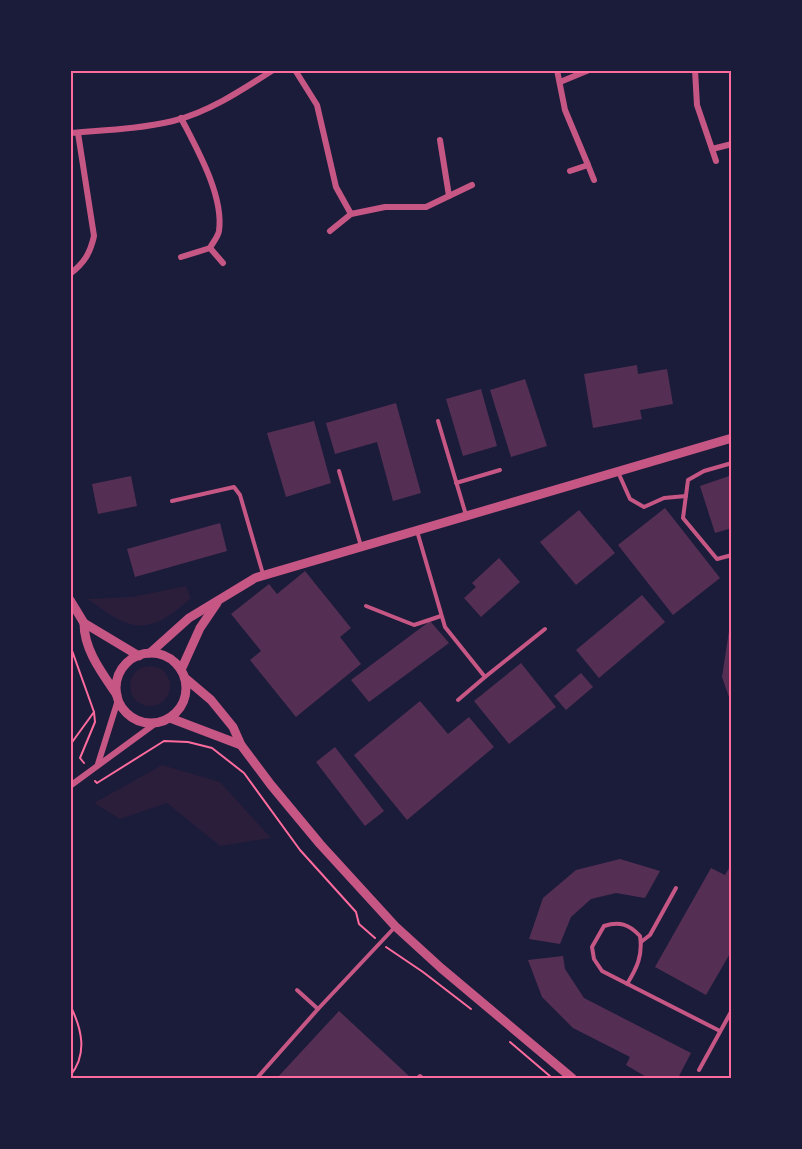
<svg xmlns="http://www.w3.org/2000/svg" width="802" height="1149" viewBox="0 0 802 1149" font-family="Inter,sans-serif">
  <style>
    .green { fill: #2a1e3b }
    .building { fill: #542f53 }
    .lines { fill: none; stroke-linecap: round; stroke-linejoin: round }
    .path { stroke: #ff6b9d; stroke-width: 2 }
    .service { stroke: #c65784; stroke-width: 4 }
    .minor { stroke: #c65784; stroke-width: 6 }
    .tertiary { stroke: #c65784; stroke-width: 9 }
    .neatline { fill: none; stroke: #ff6b9d; stroke-width: 2 }
  </style>
  <rect width="100%" height="100%" fill="#1b1b3a"/>
  <g class="green">
    <path d="M186,586L191,598C149,636 132,633 88,599L132,597Z"/>
    <circle cx="150" cy="686" r="20"/>
    <polygon points="162,765 220,782 271,838 220,846 167,803 120,819 94,803"/>
  </g>
  <g class="building">
    <polygon points="637,365 638,374 667,369 673,404 640,410 642,419 593,428 584,374"/>
    <polygon points="525,379 547,446 511,457 490,390"/>
    <polygon points="481,389 497,446 463,456 446,399"/>
    <polygon points="396,403 421,493 393,501 377,442 335,454 326,423"/>
    <polygon points="314,421 331,483 286,497 267,433"/>
    <polygon points="732,475 732,528 715,533 700,486"/>
    <polygon points="131,476 137,506 98,514 92,484"/>
    <polygon points="665,508 720,578 673,615 618,545"/>
    <polygon points="579,510 615,553 576,585 540,542"/>
    <polygon points="220,523 227,551 135,577 127,549"/>
    <polygon points="499,558 520,582 481,617 464,598 476,587 472,583"/>
    <polygon points="305,571 351,628 340,637 361,664 296,717 250,660 261,651 231,614 269,584 277,594"/>
    <polygon points="642,595 665,622 599,678 576,650"/>
    <polygon points="430,621 449,643 369,702 351,680"/>
    <polygon points="729,631 732,633 731,703 722,677"/>
    <polygon points="521,663 556,707 509,744 474,701"/>
    <polygon points="581,673 593,687 566,710 554,696"/>
    <polygon points="420,701 448,734 469,717 494,747 407,820 354,755"/>
    <polygon points="335,747 384,811 365,826 316,762"/>
    <polygon points="620,859 660,871 645,898 616,893 591,899 571,917 560,944 529,939 543,898 576,870"/>
    <polygon points="732,863 732,950 706,995 655,967 711,868 725,875"/>
    <polygon points="563,956 565,969 584,998 691,1053 678,1078 648,1078 626,1065 630,1057 573,1028 542,997 528,960"/>
    <polygon points="339,1011 409,1076 407,1078 277,1078"/>
  </g>
  <g class="lines">
    <g class="path">
      <polyline points="70,645 94,712 70,745"/>
      <polyline points="84,763 80,758 95,722 94,712"/>
      <polyline points="95,781 97,783 164,741 188,742 212,748 244,773 300,850 356,912 359,924 375,938"/>
      <polyline points="386,947 423,972 471,1009"/>
      <path d="M70,1005C82,1029 88,1054 70,1076"/>
      <polyline points="510,1042 551,1077"/>
    </g>
    <g class="service">
      <polyline points="438,421 466,515"/>
      <polyline points="732,463 704,471 688,480 683,518 717,559 732,555"/>
      <polyline points="339,471 361,546"/>
      <polyline points="618,472 630,499 644,507 664,498 686,496"/>
      <polyline points="456,483 500,470"/>
      <polyline points="172,501 234,487 240,495 263,574"/>
      <polyline points="417,531 445,627 485,677 545,629"/>
      <polyline points="366,606 414,625 441,616"/>
      <polyline points="458,700 485,677"/>
      <polyline points="641,942 650,935 676,888"/>
      <path d="M627,984C637,968 643,955 640,936C629,924 619,921 604,926L592,947L594,959L602,971L720,1031"/>
      <polyline points="297,990 318,1009 395,927"/>
      <polyline points="699,1070 732,1010"/>
      <polyline points="257,1078 318,1009"/>
      <polyline points="418,1078 420,1076 422,1078"/>
    </g>
    <g class="minor">
      <polyline points="295,70 317,105 336,187 351,214 385,207 426,207 472,185"/>
      <polyline points="557,70 565,110 588,165"/>
      <polyline points="695,70 697,105 712,149"/>
      <polyline points="560,82 589,70"/>
      <path d="M181,118C197,149 224,196 219,231C218,237 213,242 210,248"/>
      <path d="M70,133C105,130 139,129 173,121C209,112 242,90 273,70"/>
      <polyline points="440,140 449,196"/>
      <polyline points="716,161 712,149 732,144"/>
      <polyline points="570,171 588,165 594,180"/>
      <polyline points="330,231 351,214"/>
      <polyline points="181,257 210,248 223,263"/>
      <path d="M70,274C84,263 90,254 94,236L78,133"/>
      <polyline points="98,764 118,700"/>
      <polyline points="70,786 156,723"/>
    </g>
    <g class="tertiary">
      <polyline points="70,600 84,623 139,656"/>
      <path d="M84,623C84,650 102,673 117,695"/>
      <polyline points="150,653 189,618 255,578 732,438"/>
      <circle cx="151" cy="688" r="35"/>
      <polyline points="181,670 200,628 217,603"/>
      <polyline points="185,678 211,700 233,727 241,745 271,785 320,844 395,926 441,968 572,1078"/>
      <polyline points="170,718 241,745"/>
    </g>
  </g>
  <rect width="802" height="1149" fill="none" stroke="#1b1b3a" stroke-width="144"/>
  <rect x="72" y="72" width="658" height="1005" class="neatline"/>
</svg>
